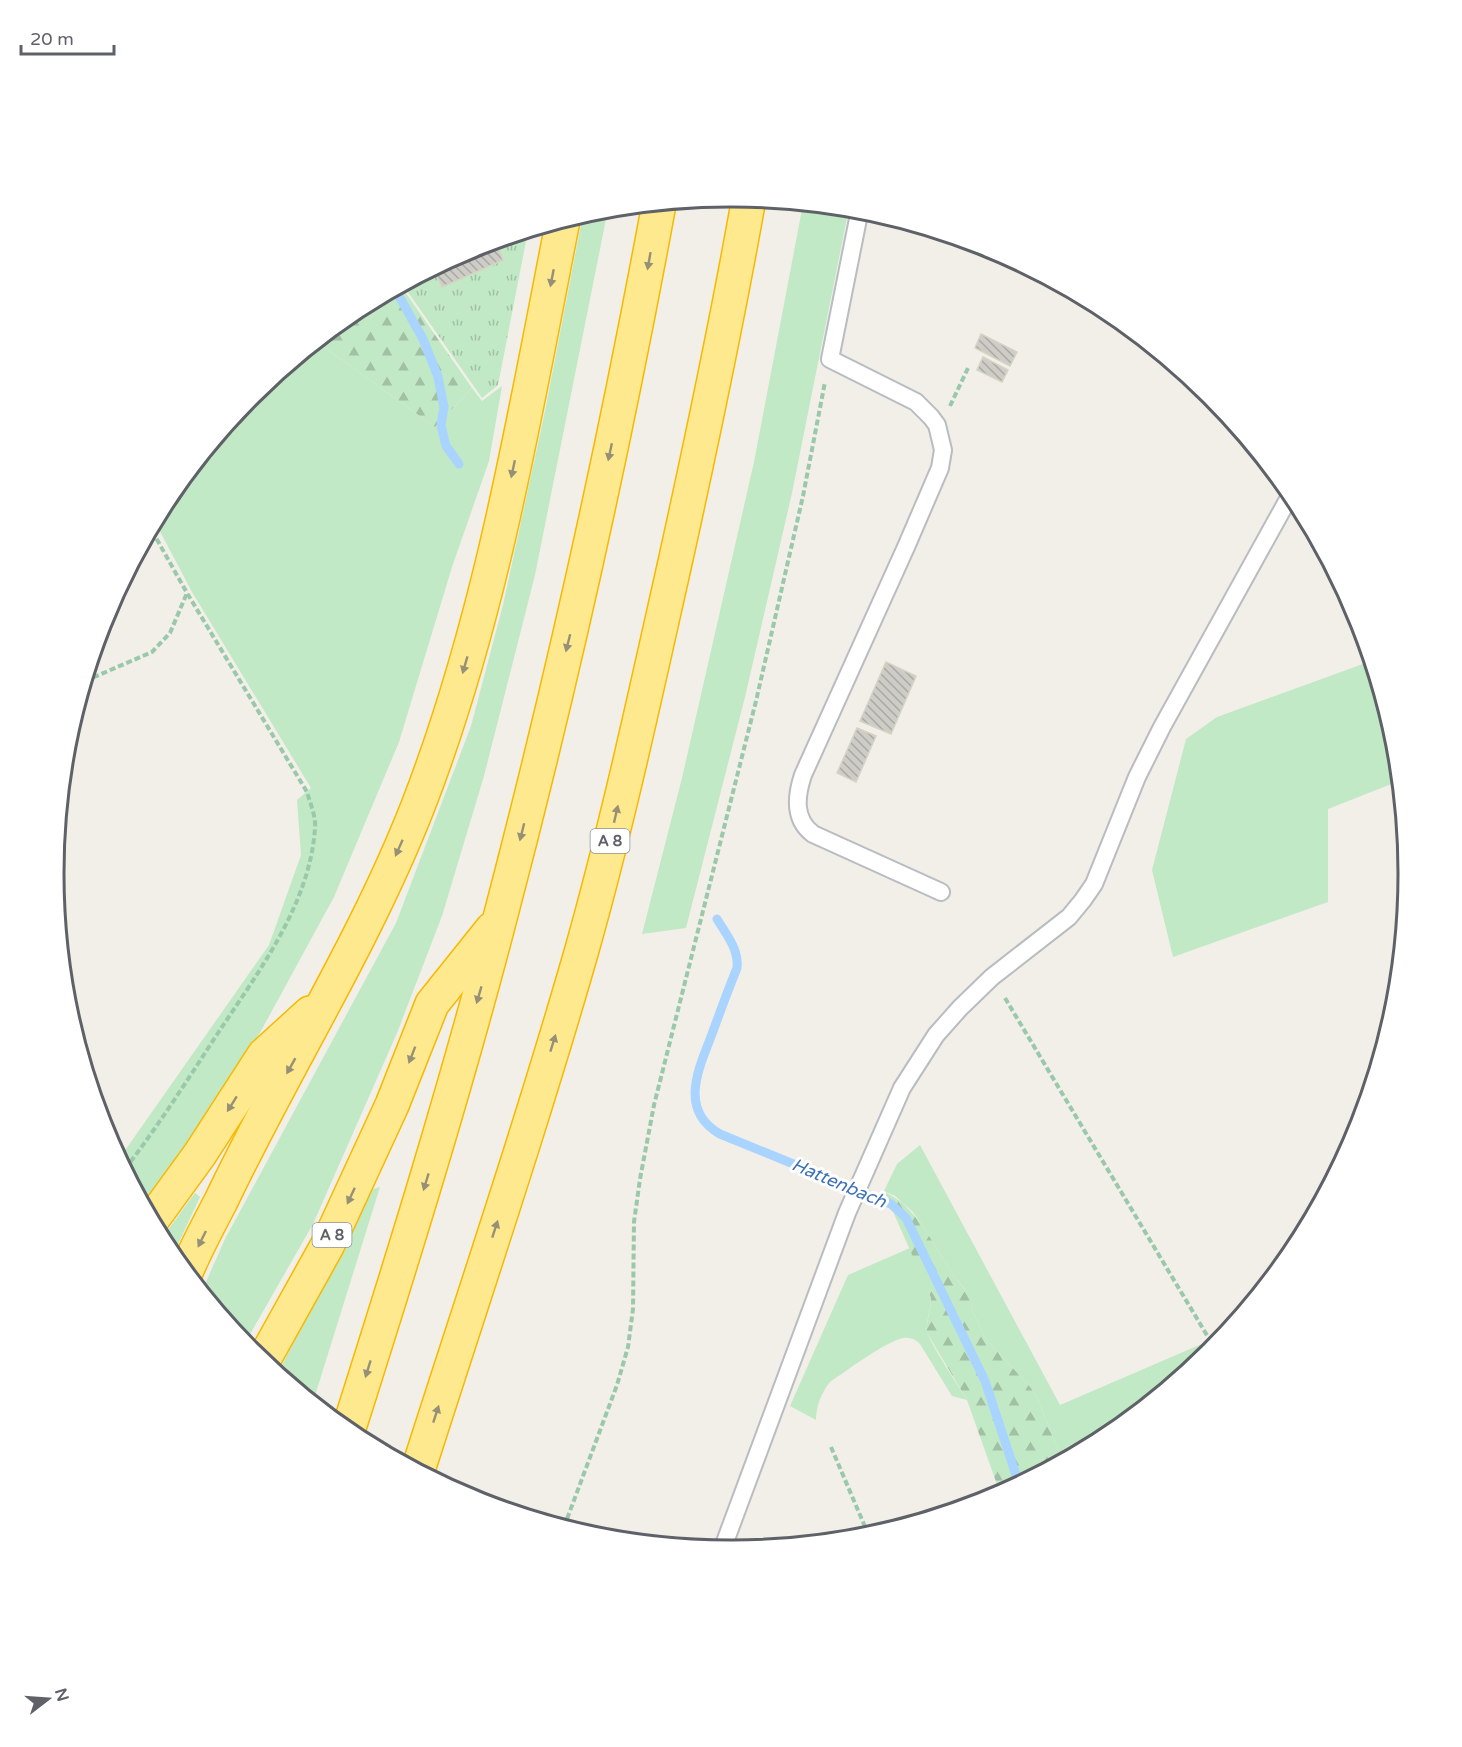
<svg xmlns="http://www.w3.org/2000/svg" width="1462" height="1747" viewBox="0 0 1462 1747" font-family="'Varela Round',sans-serif">
  <style>
    .grass { fill: #c2e9c5 }
    .forest { fill: url(#forest-firs) }
    .park { fill: url(#park-tufts) }
    .lines { fill: none; stroke-linecap: round; stroke-linejoin: round }
    .stream { stroke: #a8d4ff; stroke-width: 9 }
    .building { fill: url(#building-back-hatch); stroke: #d6d2c4; stroke-width: 1.5 }
    .lane-casing { stroke: #b9bcc1; stroke-width: 20 }
    .highway-casing { stroke: #f7b800; stroke-width: 36 }
    .path { stroke: #9ac8aa; stroke-width: 4; stroke-dasharray: 6 3; stroke-linecap: butt }
    .lane { stroke: #fff; stroke-width: 16 }
    .highway { stroke: #ffe98f; stroke-width: 33 }
    .oneway { fill: #969176 }
    .labels { text-anchor: middle; stroke-width: 6; stroke-linejoin: round; paint-order: stroke }
    .shield { fill: #fff; stroke: #8e9195; stroke-width: 1.5 }
    .shield-label { font-size: 15px; font-weight: bold; fill: #5e6268 }
    .water-label { font-size: 18px; font-style: italic; fill: #3e72b8; stroke: #fff }
    .rim { fill: none; stroke: #5e6268; stroke-width: 3 }
  </style>
  <defs>
    <pattern id="forest-firs" width="22" height="20" patternUnits="userSpaceOnUse" patternTransform="scale(1.5)"><rect width="22" height="20" fill="#c2e9c5"/><path d="M5 1l3.5 6h-7zM16 11l3.5 6h-7z" fill="#a1c0a4"/></pattern>
    <pattern id="park-tufts" width="24" height="20" patternUnits="userSpaceOnUse" patternTransform="scale(1.5)"><rect width="24" height="20" fill="#c2e9c5"/><path d="M3 7l-1-3M5 7V3M7 7l1-3M15 17l-1-3M17 17v-4M19 17l1-3" fill="none" stroke="#a1c0a4"/></pattern>
    <pattern id="building-back-hatch" width="6" height="6" patternUnits="userSpaceOnUse" patternTransform="scale(1.5)"><rect width="6" height="6" fill="#ceccc6"/><path d="M-1 5l2 2M0 0l6 6M5-1l2 2" fill="none" stroke="#aaa9a5"/></pattern>
  </defs>
  <rect width="100%" height="100%" fill="#f1efe7"/>
  <g class="grass">
    <polygon points="803,204 849,208 792,493 745,697 686,928 642,934 682,778 754,462"/>
    <polygon points="599,209 608,209 535,575 484,776 442,916 397,1033 313,1224 245,1343 202,1291 225,1239 396,923 471,726 503,605 545,411 583,214"/>
    <polygon points="317,342 435,427 472,388 482,401 502,386 489,461 452,567 399,742 334,897 249,1053 144,1205 119,1159 269,945 301,855 297,800 311,788 192,592 155,522 168,497 253,395"/>
    <polygon points="1371,661 1395,742 1399,781 1328,809 1328,902 1173,957 1152,870 1186,739 1217,717"/>
    <polygon points="920,1145 1060,1405 1204,1343 1209,1353 1107,1437 1062,1460 1039,1402 1031,1388 985,1338 973,1312 970,1300 965,1289 955,1278 921,1223 912,1211 895,1196 884,1191 897,1164"/>
    <polygon points="380,1187 313,1402 278,1373 373,1189"/>
    <polygon points="195,1193 200,1197 173,1255 162,1238"/>
    <path d="M910,1248L931,1298C931,1310 926,1319 927,1331C928,1341 960,1388 967,1400L952,1396L920,1344C915,1339 910,1337 903,1338C883,1343 848,1370 830,1382C821,1393 816,1407 816,1420L790,1406L848,1275Z"/>
  </g>
  <g class="forest">
    <polygon points="401,286 472,388 435,427 317,342 355,310"/>
    <path d="M884,1191L903,1203L921,1223L955,1278L969,1294L973,1312L985,1338L1031,1388L1039,1402L1062,1460L1000,1493L967,1400L927,1333C926,1320 931,1311 931,1298Z"/>
  </g>
  <polygon class="park" points="528,231 498,385 482,398 403,285 472,248"/>
  <g class="lines">
    <g class="stream">
      <polyline points="395,289 423,339 438,377 444,407 441,425 446,446 459,464"/>
      <path d="M717,919C726,934 739,949 737,968C728,990 720,1012 712,1034C699,1068 678,1110 720,1134L891,1204L906,1218L985,1381L1019,1484"/>
    </g>
  </g>
  <g class="building">
    <polygon points="495,241 503,260 442,287 434,269 472,248"/>
    <polygon points="981,334 1017,352 1010,366 975,348"/>
    <polygon points="983,357 1008,370 1002,382 977,370"/>
    <polygon points="886,662 916,676 891,734 860,721"/>
    <polygon points="857,728 876,736 856,782 837,773"/>
  </g>
  <g class="lines">
    <g class="lane-casing">
      <g id="lane">
        <path d="M860,209L830,359L916,402L931,417L937,425L943,450L940,468L906,547L803,775C796,796 793,819 813,834L941,892"/>
        <polyline points="722,1550 847,1213 902,1088 936,1035 960,1008 992,977 1069,917 1083,900 1094,884 1137,777 1162,727 1291,494"/>
      </g>
    </g>
    <g class="highway-casing">
      <g id="highway">
        <polyline points="152,1220 200,1154 264,1055 310,1013"/>
        <path d="M186,1272C196,1248 209,1224 221,1201C284,1068 364,944 418,806C491,618 524,418 563,220"/>
        <polyline points="263,1361 327,1246 392,1105 432,1004 492,929"/>
        <path d="M348,1431C402,1261 455,1091 500,918C562,682 615,443 659,204"/>
        <path d="M418,1470C473,1298 531,1127 581,953C617,826 645,696 674,567C701,445 727,322 749,198"/>
      </g>
    </g>
    <g class="path">
      <polyline points="950,406 969,366"/>
      <polyline points="85,681 152,652 170,633 187,593"/>
      <polyline points="1005,998 1214,1347"/>
      <path d="M125,1169C159,1125 188,1079 218,1033C259,971 310,904 315,828C316,816 310,803 307,792L187,593L151,529"/>
      <polyline points="831,1447 869,1536"/>
      <polyline points="564,1527 617,1385 628,1347 633,1309 634,1222 640,1179 654,1105 756,701 803,496 825,382"/>
    </g>
    <use href="#lane" class="lane"/>
    <use href="#highway" class="highway"/>
  </g>
  <defs><path id="oneway-solid" d="M-6-.8H1V-3.2L6.5 0L1 3.2V.8H-6Z" transform="scale(1.5)"/></defs>
  <g class="oneway">
    <use href="#oneway-solid" transform="translate(649 261) rotate(100)"/>
    <use href="#oneway-solid" transform="translate(552 278) rotate(101)"/>
    <use href="#oneway-solid" transform="translate(610 452) rotate(102)"/>
    <use href="#oneway-solid" transform="translate(513 469) rotate(102)"/>
    <use href="#oneway-solid" transform="translate(568 643) rotate(104)"/>
    <use href="#oneway-solid" transform="translate(465 665) rotate(106)"/>
    <use href="#oneway-solid" transform="translate(616 814) rotate(-77)"/>
    <use href="#oneway-solid" transform="translate(522 832) rotate(104)"/>
    <use href="#oneway-solid" transform="translate(399 848) rotate(114)"/>
    <use href="#oneway-solid" transform="translate(479 995) rotate(106)"/>
    <use href="#oneway-solid" transform="translate(553 1043) rotate(-73)"/>
    <use href="#oneway-solid" transform="translate(412 1055) rotate(111)"/>
    <use href="#oneway-solid" transform="translate(291 1066) rotate(119)"/>
    <use href="#oneway-solid" transform="translate(232 1104) rotate(122)"/>
    <use href="#oneway-solid" transform="translate(426 1182) rotate(107)"/>
    <use href="#oneway-solid" transform="translate(351 1196) rotate(115)"/>
    <use href="#oneway-solid" transform="translate(495 1229) rotate(-72)"/>
    <use href="#oneway-solid" transform="translate(202 1239) rotate(116)"/>
    <use href="#oneway-solid" transform="translate(368 1369) rotate(107)"/>
    <use href="#oneway-solid" transform="translate(436 1414) rotate(-72)"/>
  </g>
  <g class="labels">
    <g class="shield">
      <rect x="590.5" y="829" width="39" height="24" rx="4.5"/>
      <rect x="312.5" y="1223" width="39" height="24" rx="4.5"/>
    </g>
    <g class="shield-label">
      <text x="610" y="846">A 8</text>
      <text x="332" y="1240">A 8</text>
    </g>
    <g class="water-label">
      <text transform="translate(839 1183) rotate(23)" y="6">Hattenbach</text>
    </g>
  </g>
  <path d="M0 0H1462V1747H0ZM730 207H732A666 666 0 0 1 1398 873V874A666 666 0 0 1 732 1540H730A666 666 0 0 1 64 874V873A666 666 0 0 1 730 207Z" fill="#fff" fill-rule="evenodd"/>
  <path class="rim" d="M730 207H732A666 666 0 0 1 1398 873V874A666 666 0 0 1 732 1540H730A666 666 0 0 1 64 874V873A666 666 0 0 1 730 207Z"/>
  <g transform="translate(48 1699) rotate(73)" stroke="#ffffff" stroke-width="4.5" paint-order="stroke">
  <path d="M0-4.5L10 22L0 15L-10 22Z" fill="#5e6268"/>
  <text y="-9" font-size="16" font-weight="bold" text-anchor="middle" fill="#5e6268">N</text>
  </g>
  <path d="M21 45v9h93v-9" fill="none" stroke="#5e6268" stroke-width="3"/>
  <text x="30" y="45" font-size="18" fill="#5e6268" stroke="#ffffff" stroke-width="4.5" paint-order="stroke">20 m</text>
</svg>
